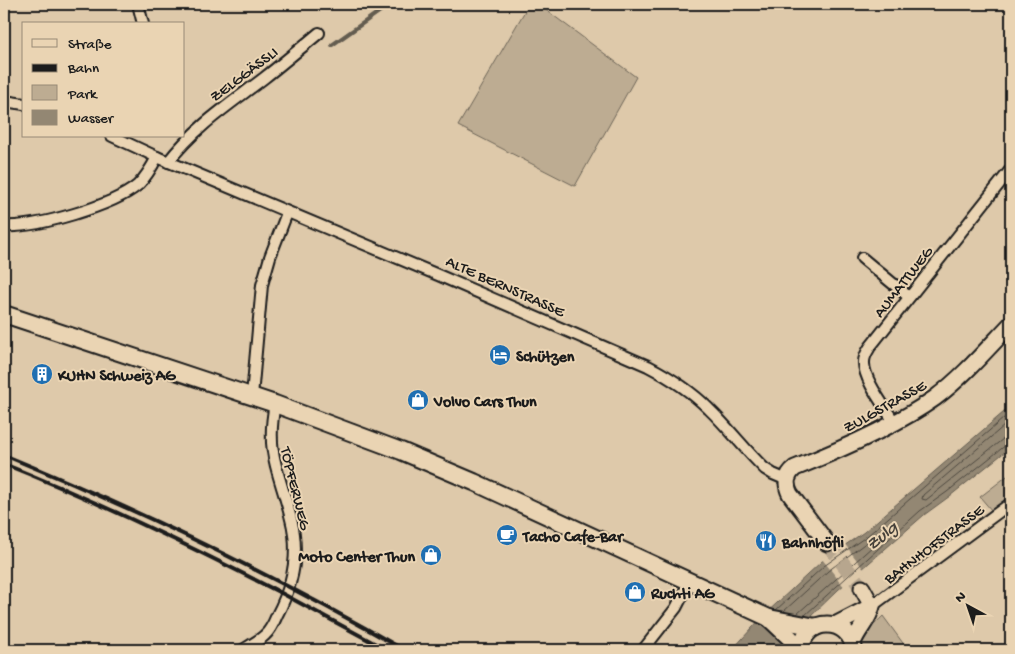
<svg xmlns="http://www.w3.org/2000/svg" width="1015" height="654" viewBox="0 0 1015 654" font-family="'Gochi Hand',sans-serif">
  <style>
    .green { fill: #bdac92; stroke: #6c6457 }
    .water { fill: #938773; stroke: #635c50 }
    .pier { fill: #dec9aa }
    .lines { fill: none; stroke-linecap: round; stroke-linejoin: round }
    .shore { stroke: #4c473f; stroke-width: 1 }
    .stream { stroke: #635c50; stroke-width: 4 }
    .secondary-tunnel { stroke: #b7a68e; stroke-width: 15; stroke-dasharray: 15 8; stroke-linecap: butt }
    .street-casing { stroke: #1c1c1c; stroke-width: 14 }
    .secondary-casing { stroke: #1c1c1c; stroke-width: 19 }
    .primary-casing { stroke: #1c1c1c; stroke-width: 20 }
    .street { stroke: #ead4b3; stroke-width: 10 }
    .secondary { stroke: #ead4b3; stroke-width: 15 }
    .primary { stroke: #ead4b3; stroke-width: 16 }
    .rail { stroke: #1c1c1c; stroke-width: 4 }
    .labels { text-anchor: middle; stroke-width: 4; stroke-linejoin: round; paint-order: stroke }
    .street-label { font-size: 16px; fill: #1c1c1c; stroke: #ead4b3 }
    .poi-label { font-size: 16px; font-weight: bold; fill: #1c1c1c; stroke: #ead4b3; text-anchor: start }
    .water-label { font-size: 18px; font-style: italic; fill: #46413a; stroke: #ead4b3 }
  </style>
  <rect width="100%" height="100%" fill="#dec9aa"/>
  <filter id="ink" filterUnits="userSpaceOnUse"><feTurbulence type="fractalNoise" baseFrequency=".02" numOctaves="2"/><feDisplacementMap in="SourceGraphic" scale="10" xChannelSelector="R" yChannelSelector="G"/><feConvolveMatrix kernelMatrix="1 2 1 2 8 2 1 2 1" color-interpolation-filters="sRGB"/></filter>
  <g filter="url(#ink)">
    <g class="green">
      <polygon points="529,4 538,4 636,77 575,186 458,126"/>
      <polygon points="1011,473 1011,497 992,511 980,497"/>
      <path d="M883,616L908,650H862C860,635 873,626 883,616Z"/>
    </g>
    <polygon class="water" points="1011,406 1011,447 950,496 924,515 838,590 776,650 732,650 763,616 821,562 864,532"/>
    <polygon class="pier" points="844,543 865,571 845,588 822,559"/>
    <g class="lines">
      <g class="shore">
        <polyline points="1011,420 923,495 922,499 926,500 1003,439 1011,437"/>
        <polyline points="776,610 824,566 867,536 1011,412"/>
        <polyline points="784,611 828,571 879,533 883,533 883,537 797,614"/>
        <polyline points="805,615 920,511 947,492 1006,445 1011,443"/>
      </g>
      <polyline class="stream" points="332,45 390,4"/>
      <polyline class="secondary-tunnel" points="827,543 862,588"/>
      <g class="street-casing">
        <g id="street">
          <polyline points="138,4 143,24"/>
          <polyline points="4,101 24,104"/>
          <path d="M112,136L157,157L438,275L648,366C671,378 691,391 709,409C729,428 745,450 765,469L773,474L787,480"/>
          <path d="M168,162C196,126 229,105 264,78C283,63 301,48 319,33"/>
          <path d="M4,226C36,228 113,206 138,185C146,177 152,167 157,157"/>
          <polyline points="862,258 909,297"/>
          <polyline points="252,396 262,285 270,257 287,213"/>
          <path d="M894,422C885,407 863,379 864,362C864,356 867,352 870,347L1011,169"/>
          <polyline points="872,606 1011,503"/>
          <path d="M243,650C250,645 259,641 265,635C271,630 274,622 277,615C293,585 300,553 291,519C280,473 265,454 275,404"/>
          <polyline points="643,650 676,608 690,581"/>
        </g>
      </g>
      <g class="secondary-casing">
        <g id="secondary">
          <path d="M827,543L790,494C785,484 786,475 795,468C840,450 896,426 935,398C963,377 987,349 1011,324"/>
          <polyline points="835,625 872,606"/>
          <path d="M853,643C858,629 869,621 872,606L862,588"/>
        </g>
      </g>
      <g class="primary-casing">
        <g id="primary">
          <polyline points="4,314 275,404 401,451 474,482 769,618 816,627"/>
          <polyline points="769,618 789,637 801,650"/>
          <path d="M801,650C803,616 851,616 854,650"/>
        </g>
      </g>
      <use href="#street" class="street"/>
      <use href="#secondary" class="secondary"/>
      <use href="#primary" class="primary"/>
      <g class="rail">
        <path d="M4,455C141,511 275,576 404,650"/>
        <path d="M4,464C97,501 188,545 277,591"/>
        <polyline points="272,588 387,650"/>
      </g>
    </g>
  </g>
  <defs>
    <g id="hotel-disc" transform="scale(1.125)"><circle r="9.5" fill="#1f6fb2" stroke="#ead4b3"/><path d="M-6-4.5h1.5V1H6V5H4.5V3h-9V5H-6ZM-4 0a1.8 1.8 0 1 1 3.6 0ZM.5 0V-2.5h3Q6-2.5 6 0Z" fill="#fff"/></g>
    <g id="building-disc" transform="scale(1.125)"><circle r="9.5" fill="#1f6fb2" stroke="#ead4b3"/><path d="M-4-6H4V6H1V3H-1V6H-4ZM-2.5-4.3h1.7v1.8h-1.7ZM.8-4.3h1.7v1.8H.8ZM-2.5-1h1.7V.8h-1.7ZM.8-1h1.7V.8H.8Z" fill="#fff"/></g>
    <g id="shop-disc" transform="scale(1.125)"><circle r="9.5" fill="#1f6fb2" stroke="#ead4b3"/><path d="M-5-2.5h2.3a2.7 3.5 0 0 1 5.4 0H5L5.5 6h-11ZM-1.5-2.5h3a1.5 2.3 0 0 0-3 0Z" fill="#fff"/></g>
    <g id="cafe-disc" transform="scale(1.125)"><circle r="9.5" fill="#1f6fb2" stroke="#ead4b3"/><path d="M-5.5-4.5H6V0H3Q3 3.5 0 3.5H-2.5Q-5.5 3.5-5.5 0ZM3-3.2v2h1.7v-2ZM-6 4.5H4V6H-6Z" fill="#fff"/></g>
    <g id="restaurant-disc" transform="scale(1.125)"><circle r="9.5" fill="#1f6fb2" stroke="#ead4b3"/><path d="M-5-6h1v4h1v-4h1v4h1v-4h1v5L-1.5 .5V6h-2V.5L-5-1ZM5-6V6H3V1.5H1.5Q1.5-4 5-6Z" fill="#fff"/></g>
  </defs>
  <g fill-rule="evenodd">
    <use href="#hotel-disc" x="500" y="355"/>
    <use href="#building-disc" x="42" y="374"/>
    <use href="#shop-disc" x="418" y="400"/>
    <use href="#cafe-disc" x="507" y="535"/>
    <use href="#restaurant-disc" x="766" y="541"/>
    <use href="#shop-disc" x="431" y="555"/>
    <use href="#shop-disc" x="635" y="592"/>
  </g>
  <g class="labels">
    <g class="street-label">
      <text transform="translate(243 73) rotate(-37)" y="6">ZELGGÄSSLI</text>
      <text transform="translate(902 281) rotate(-52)" y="6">AUMATTWEG</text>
      <text transform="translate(506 285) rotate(24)" y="6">ALTE BERNSTRASSE</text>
      <text transform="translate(884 405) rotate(-29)" y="6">ZULGSTRASSE</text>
      <text transform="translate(297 488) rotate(76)" y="6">TÖPFERWEG</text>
      <text transform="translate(933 543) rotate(-37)" y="6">BAHNHOFSTRASSE</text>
    </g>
    <g class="poi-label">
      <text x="516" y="361">Schützen</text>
      <text x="58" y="380">KUHN Schweiz AG</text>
      <text x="434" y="406">Volvo Cars Thun</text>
      <text x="523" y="541">Tacho Cafe-Bar</text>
      <text x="782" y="547">Bahnhöfli</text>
      <text x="415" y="561" text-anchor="end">Moto Center Thun</text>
      <text x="651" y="598">Ruchti AG</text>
    </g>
    <g class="water-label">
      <text transform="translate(881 535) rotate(-40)" y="6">Zulg</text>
    </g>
  </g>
  <rect width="1015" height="654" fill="none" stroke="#ead4b3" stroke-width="20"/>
  <rect x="10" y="10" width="995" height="634" fill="none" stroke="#1c1c1c" stroke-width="2" filter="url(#ink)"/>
  <rect x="22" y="22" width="162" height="115" fill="#ead4b3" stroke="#988a77"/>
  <rect x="32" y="39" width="25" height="8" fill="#ead4b3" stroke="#988a77"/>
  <text x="68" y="48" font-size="15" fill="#1c1c1c">Straße</text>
  <rect x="32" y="64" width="25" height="8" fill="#1c1c1c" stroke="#988a77"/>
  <text x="68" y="72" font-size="15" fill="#1c1c1c">Bahn</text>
  <rect x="32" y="85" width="25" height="15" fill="#bdac92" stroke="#988a77"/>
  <text x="68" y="98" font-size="15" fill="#1c1c1c">Park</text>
  <rect x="32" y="110" width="25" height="15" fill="#938773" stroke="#988a77"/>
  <text x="68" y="122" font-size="15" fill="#1c1c1c">Wasser</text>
  <g transform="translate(968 606) rotate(320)" stroke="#ead4b3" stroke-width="4" paint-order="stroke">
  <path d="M0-4L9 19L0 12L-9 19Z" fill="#1c1c1c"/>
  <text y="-8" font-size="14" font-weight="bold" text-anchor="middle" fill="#1c1c1c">N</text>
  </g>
</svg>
